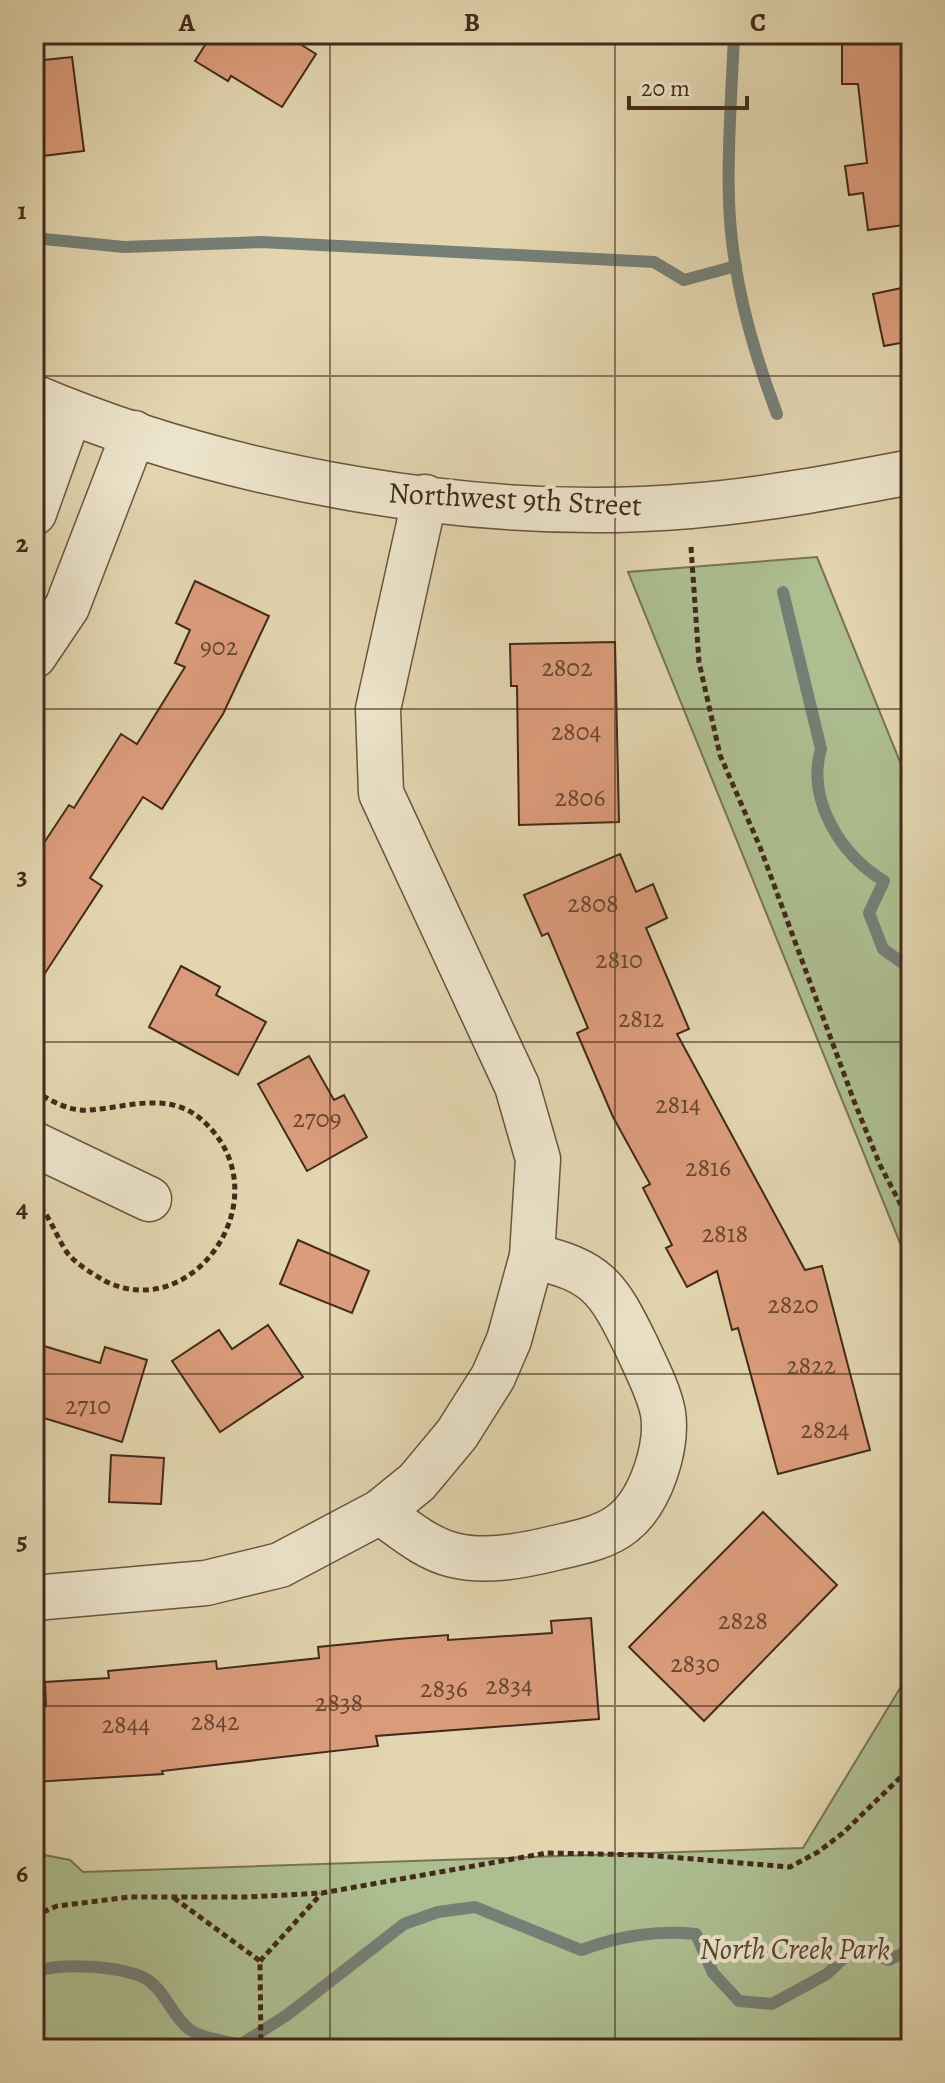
<svg xmlns="http://www.w3.org/2000/svg" width="945" height="2083" viewBox="0 0 945 2083" font-family="Alegreya,serif">
  <style>
    .green { fill: #adbe90; stroke: #787455; stroke-width: 2 }
    .lines { fill: none; stroke-linecap: round; stroke-linejoin: round }
    .stream { stroke: #757f76; stroke-width: 12 }
    .building { fill: #db9c7b; stroke: #432a1a; stroke-width: 2 }
    .minor-casing { stroke: #6b553f; stroke-width: 47 }
    .path { stroke: #432a1a; stroke-width: 5; stroke-dasharray: 6 4; stroke-linecap: butt }
    .minor { stroke: #ece4cb; stroke-width: 44 }
    .grid { fill: none; stroke: #432a1a; stroke-width: 2; stroke-opacity: 0.55 }
    .labels { text-anchor: middle; stroke-width: 8; stroke-linejoin: round; paint-order: stroke }
    .number-label { font-size: 26px; fill: #694632 }
    .street-label { font-size: 30px; fill: #432a1a; stroke: #ece4cb }
    .park-label { font-size: 30px; font-style: italic; fill: #584832; stroke: #ece4cb }
    .neatline { fill: none; stroke: #432a1a; stroke-width: 3 }
    .grid-label { font-size: 26px; text-anchor: middle; font-weight: bold; fill: #432a1a }
  </style>
  <rect width="100%" height="100%" fill="#e2d5af"/>
  <filter id="stains"><feTurbulence type="fractalNoise" baseFrequency=".0025" numOctaves="4"/><feColorMatrix values="0 0 0 0 .2 0 0 0 0 .09 0 0 0 0 .02 0 0 0 .5 -.17"/></filter>
  <radialGradient id="worn" r=".72"><stop offset=".6" stop-color="#630" stop-opacity="0"/><stop offset="1" stop-color="#630" stop-opacity=".3"/></radialGradient>
  <g class="green">
    <polygon points="817,557 911,789 911,1270 628,572"/>
    <polygon points="911,1670 911,2049 34,2049 34,1853 70,1860 83,1872 803,1848"/>
  </g>
  <g class="lines">
    <g class="stream">
      <path d="M734,34C732,89 727,145 729,200C731,273 751,346 777,414"/>
      <polyline points="34,238 124,247 261,242 654,262 684,280 736,266"/>
      <path d="M783,592L821,749C806,800 841,855 884,881L869,913L883,949L911,969"/>
      <path d="M34,1973C55,1961 128,1966 148,1980C166,1992 174,2020 192,2031C205,2039 226,2041 240,2045L287,2015L404,1924L438,1912L475,1907L581,1950C620,1936 655,1930 696,1934L713,1973L739,2001L772,2004L827,1974L854,1948L889,1960L911,1949"/>
    </g>
  </g>
  <g class="building">
    <polygon points="212,34 284,34 316,54 282,107 231,76 228,81 195,61"/>
    <polygon points="842,34 911,34 911,224 868,230 863,193 849,195 845,166 867,163 858,84 842,84"/>
    <polygon points="72,57 84,151 34,157 34,61"/>
    <polygon points="911,286 911,341 884,346 873,294"/>
    <polygon points="195,581 269,616 223,714 162,809 143,797 90,878 102,886 34,990 34,858 69,805 74,808 121,734 137,744 185,667 175,663 190,630 176,623"/>
    <polygon points="615,642 619,822 519,825 517,686 511,686 510,644"/>
    <polygon points="620,854 636,892 653,884 667,918 646,928 689,1029 677,1034 805,1270 822,1266 870,1450 778,1474 738,1328 732,1330 717,1271 687,1287 666,1248 672,1245 643,1188 650,1184 613,1117 577,1033 588,1028 548,933 542,936 524,895"/>
    <polygon points="181,966 220,987 216,995 266,1022 238,1075 149,1027"/>
    <polygon points="309,1056 334,1100 344,1095 367,1137 307,1171 258,1084"/>
    <polygon points="298,1240 369,1271 352,1313 280,1284"/>
    <polygon points="268,1325 303,1377 220,1432 172,1361 219,1330 232,1349"/>
    <polygon points="34,1343 100,1363 105,1347 147,1360 122,1442 34,1415"/>
    <polygon points="111,1455 164,1458 161,1504 109,1502"/>
    <polygon points="763,1512 837,1585 704,1721 629,1647"/>
    <polygon points="591,1618 599,1719 376,1736 378,1746 162,1771 163,1774 34,1782 34,1707 46,1706 45,1682 109,1678 108,1671 216,1661 217,1669 319,1658 318,1647 398,1639 448,1635 448,1640 552,1633 551,1621"/>
  </g>
  <g class="lines">
    <g class="minor-casing">
      <g id="minor">
        <path d="M34,397C228,479 480,524 690,506C764,500 838,486 911,472"/>
        <polyline points="34,513 70,412"/>
        <polyline points="34,656 67,607 134,433"/>
        <polyline points="34,1144 149,1199"/>
        <path d="M380,1512C403,1528 425,1548 453,1555C485,1563 522,1556 555,1548C576,1543 605,1538 623,1523C651,1501 668,1447 663,1413C659,1391 645,1365 636,1345C607,1286 597,1271 532,1256"/>
        <polyline points="34,1598 206,1583 280,1565 380,1512 417,1482 457,1434 493,1377 509,1340 532,1256 538,1159 517,1086 381,793 378,709 425,497"/>
      </g>
    </g>
    <g class="path">
      <polyline points="691,547 699,662 720,755 760,847 854,1101 880,1165 911,1224"/>
      <polyline points="910,717 911,717"/>
      <path d="M34,1091C52,1101 69,1112 91,1110C128,1107 169,1091 202,1120C285,1193 195,1326 105,1281C93,1274 74,1263 66,1251C55,1234 50,1215 34,1200"/>
      <polyline points="174,1898 260,1961 261,2049"/>
      <polyline points="34,1916 57,1906 130,1897 249,1897 322,1893 547,1853 645,1855 790,1867 818,1852 843,1833 911,1767"/>
      <polyline points="260,1961 321,1894"/>
    </g>
    <use href="#minor" class="minor"/>
  </g>
  <path class="grid" d="M330,34V2049M615,34V2049M34,376H911M34,709H911M34,1042H911M34,1374H911M34,1706H911"/>
  <g class="labels">
    <g class="number-label">
      <text x="219" y="655">902</text>
      <text x="567" y="676">2802</text>
      <text x="576" y="740">2804</text>
      <text x="580" y="806">2806</text>
      <text x="593" y="912">2808</text>
      <text x="619" y="968">2810</text>
      <text x="641" y="1027">2812</text>
      <text x="678" y="1113">2814</text>
      <text x="317" y="1127">2709</text>
      <text x="708" y="1176">2816</text>
      <text x="725" y="1242">2818</text>
      <text x="793" y="1313">2820</text>
      <text x="811" y="1374">2822</text>
      <text x="88" y="1414">2710</text>
      <text x="825" y="1438">2824</text>
      <text x="743" y="1629">2828</text>
      <text x="695" y="1672">2830</text>
      <text x="509" y="1694">2834</text>
      <text x="444" y="1697">2836</text>
      <text x="339" y="1711">2838</text>
      <text x="215" y="1730">2842</text>
      <text x="126" y="1733">2844</text>
    </g>
    <g class="street-label">
      <text transform="translate(515 499) rotate(3)" y="10">Northwest 9th Street</text>
    </g>
    <g class="park-label">
      <text x="795" y="1959">North Creek Park</text>
    </g>
  </g>
  <rect width="945" height="2083" fill="none" stroke="#e2d5af" stroke-width="88"/>
  <path d="M629 96v12h118v-12" fill="none" stroke="#432a1a" stroke-width="4"/>
  <text x="641" y="96" font-size="24" fill="#432a1a" stroke="#ece4cb" stroke-width="6" paint-order="stroke">20 m</text>
  <rect x="44" y="44" width="857" height="1995" class="neatline"/>
  <g class="grid-label">
    <text x="187" y="31">A</text>
    <text x="472" y="31">B</text>
    <text x="758" y="31">C</text>
    <text x="22" y="219">1</text>
    <text x="22" y="552">2</text>
    <text x="22" y="884">3</text>
    <text x="22" y="1217">4</text>
    <text x="22" y="1549">5</text>
    <text x="22" y="1882">6</text>
  </g>
  <rect width="100%" height="100%" filter="url(#stains)"/>
  <rect width="100%" height="100%" fill="url(#worn)"/>
</svg>
